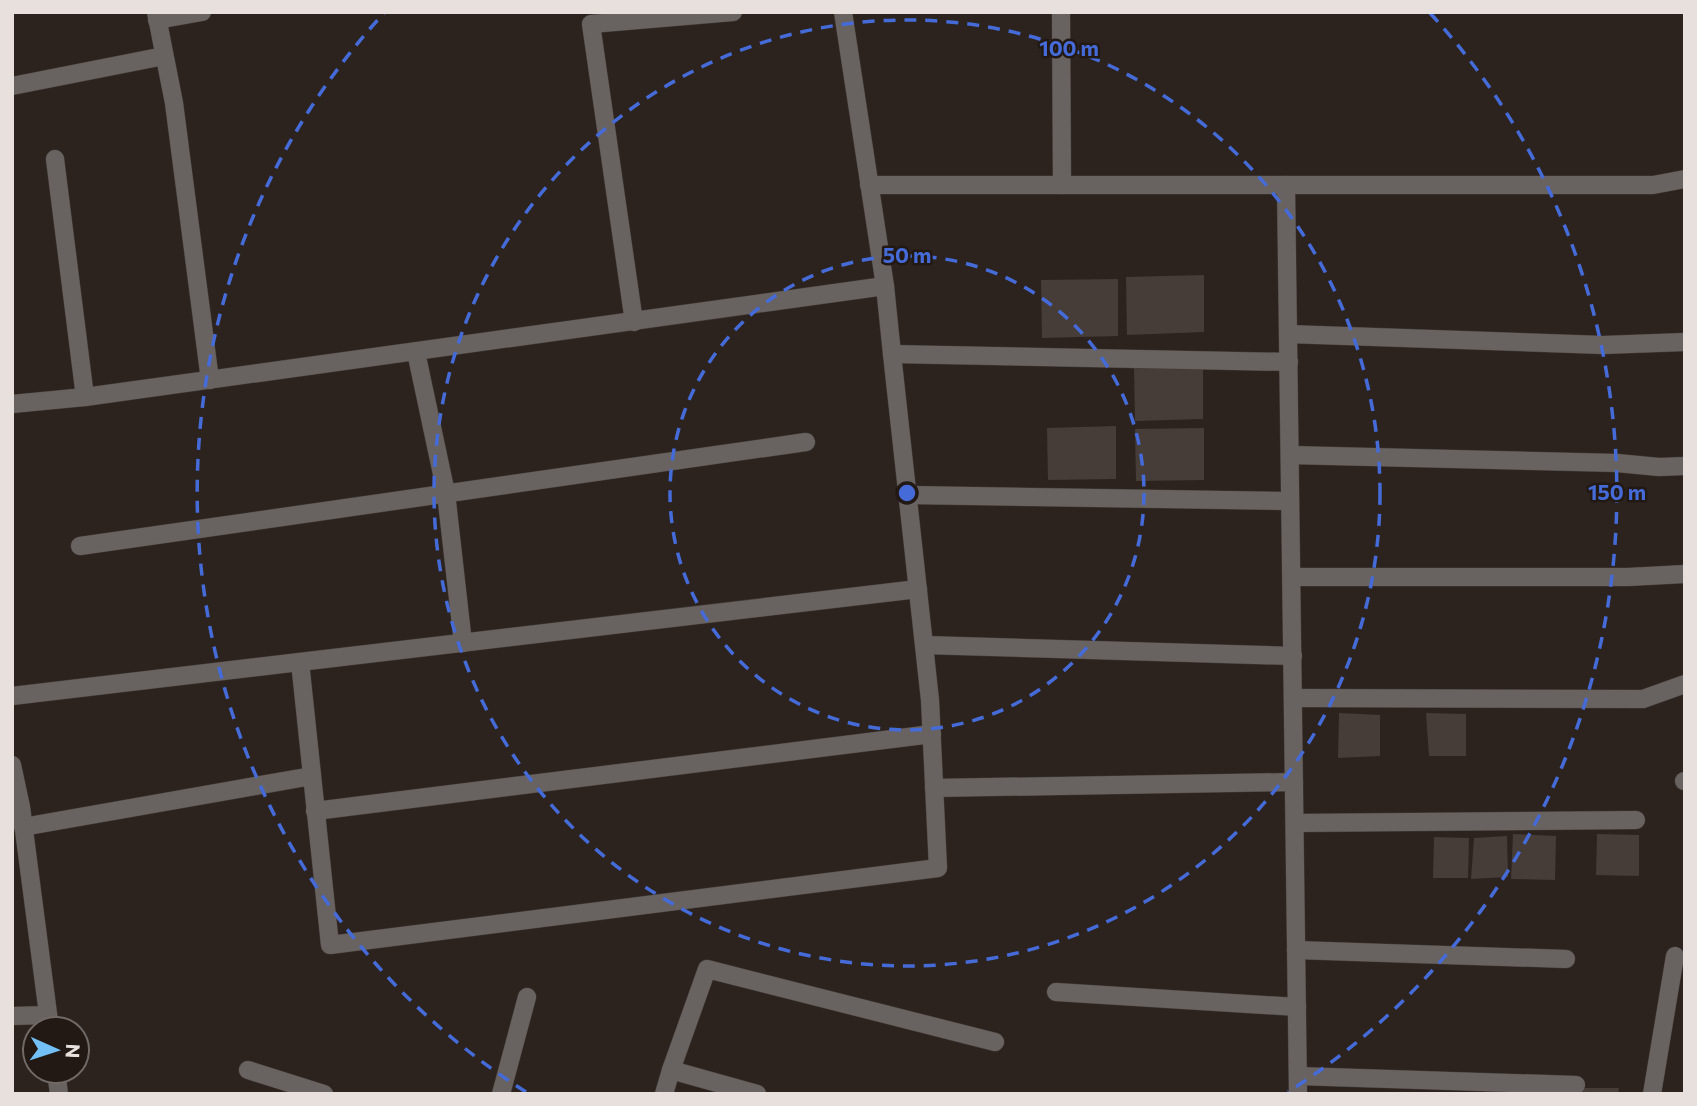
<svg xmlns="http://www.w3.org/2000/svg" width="1697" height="1106" viewBox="0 0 1697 1106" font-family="Commissioner,sans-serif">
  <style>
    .building { fill: #463c38 }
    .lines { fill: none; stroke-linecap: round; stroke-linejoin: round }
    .minor-casing { stroke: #463d39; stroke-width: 19 }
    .minor { stroke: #686361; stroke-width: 18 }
    .ring { fill: none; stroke: #456bd9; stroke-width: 3.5; stroke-dasharray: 12 9 }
    .centre { fill: #456bd9; stroke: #221915; stroke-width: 3.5 }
    .ring-label { font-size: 21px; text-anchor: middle; font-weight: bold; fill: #456bd9; stroke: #221915; stroke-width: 5; stroke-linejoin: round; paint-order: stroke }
  </style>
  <rect width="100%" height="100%" fill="#2c231e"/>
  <g class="building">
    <polygon points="1204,275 1204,332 1127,335 1126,277"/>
    <polygon points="1118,279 1118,336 1042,338 1041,280"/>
    <polygon points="1203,367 1203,419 1135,421 1134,368"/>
    <polygon points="1116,426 1116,479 1048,480 1047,428"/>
    <polygon points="1204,428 1204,480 1136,481 1135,429"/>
    <polygon points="1339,713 1380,715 1380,756 1338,758"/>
    <polygon points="1426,713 1466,714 1466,756 1429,756"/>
    <polygon points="1513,834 1556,836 1555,880 1511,879"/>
    <polygon points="1597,834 1639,835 1639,876 1596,875"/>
    <polygon points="1507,836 1508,877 1471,879 1474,838"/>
    <polygon points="1434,837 1469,838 1468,878 1433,878"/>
    <polygon points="1562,1088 1619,1088 1618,1094 1562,1094"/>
  </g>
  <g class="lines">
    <g class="minor-casing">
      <g id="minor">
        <polyline points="156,12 174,103 210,380"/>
        <polyline points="1061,12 1062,185"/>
        <polyline points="157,20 202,12"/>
        <polyline points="12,86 164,56"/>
        <polyline points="55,159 85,397"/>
        <polyline points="869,185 1653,185 1685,179"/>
        <polyline points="1286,185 1298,1094"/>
        <polyline points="634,322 591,24 733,12"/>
        <polyline points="1288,334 1603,345 1685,342"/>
        <polyline points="416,352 446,493 463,643"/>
        <polyline points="892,354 1289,362"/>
        <polyline points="12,404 85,397 885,286"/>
        <polyline points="1290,455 1617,463 1659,467 1685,466"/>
        <polyline points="908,495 1290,501"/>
        <polyline points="80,546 806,442"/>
        <polyline points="1292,577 1628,577 1685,574"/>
        <polyline points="924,645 1293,656"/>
        <polyline points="300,662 330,945 938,868 930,700 892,354 885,286 843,12"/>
        <polyline points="12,696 918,589"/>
        <polyline points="1293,698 1643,699 1685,684"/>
        <polyline points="12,765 21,807 50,1029"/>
        <polyline points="1684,781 1685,781"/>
        <polyline points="934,788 1294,782"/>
        <polyline points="315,811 932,734"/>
        <polyline points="1295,823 1636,820"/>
        <polyline points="23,827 312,776"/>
        <polyline points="1296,950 1566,959"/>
        <polyline points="1056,992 1297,1007"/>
        <polyline points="12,1016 48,1015"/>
        <polyline points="248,1070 324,1094"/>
        <polyline points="671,1070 757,1094"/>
        <polyline points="56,1071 59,1094"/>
        <polyline points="1298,1076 1576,1085"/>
        <polyline points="501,1094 527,997"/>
        <polyline points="664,1094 671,1070 707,969 995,1042"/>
        <polyline points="1652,1094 1675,956"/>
      </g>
    </g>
    <use href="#minor" class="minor"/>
  </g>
  <g class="ring">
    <circle cx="907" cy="493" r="237"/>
    <circle cx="907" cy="493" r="473"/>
    <path d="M526 1092A710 710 0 0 1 384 13M1430 13A710 710 0 0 1 1288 1092"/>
  </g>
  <circle cx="907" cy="493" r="10" class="centre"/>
  <g class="ring-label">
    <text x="1069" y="56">100 m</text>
    <text x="907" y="263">50 m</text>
    <text x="1617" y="500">150 m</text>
  </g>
  <rect width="1697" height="1106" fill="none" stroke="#e7e0dd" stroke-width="28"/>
  <g transform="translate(56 1050) rotate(93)"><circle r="33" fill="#221915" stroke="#716965" stroke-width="2"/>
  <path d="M0-5L12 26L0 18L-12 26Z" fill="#73c0f6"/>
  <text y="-10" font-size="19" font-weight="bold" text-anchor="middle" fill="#e7e0dd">N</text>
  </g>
</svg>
